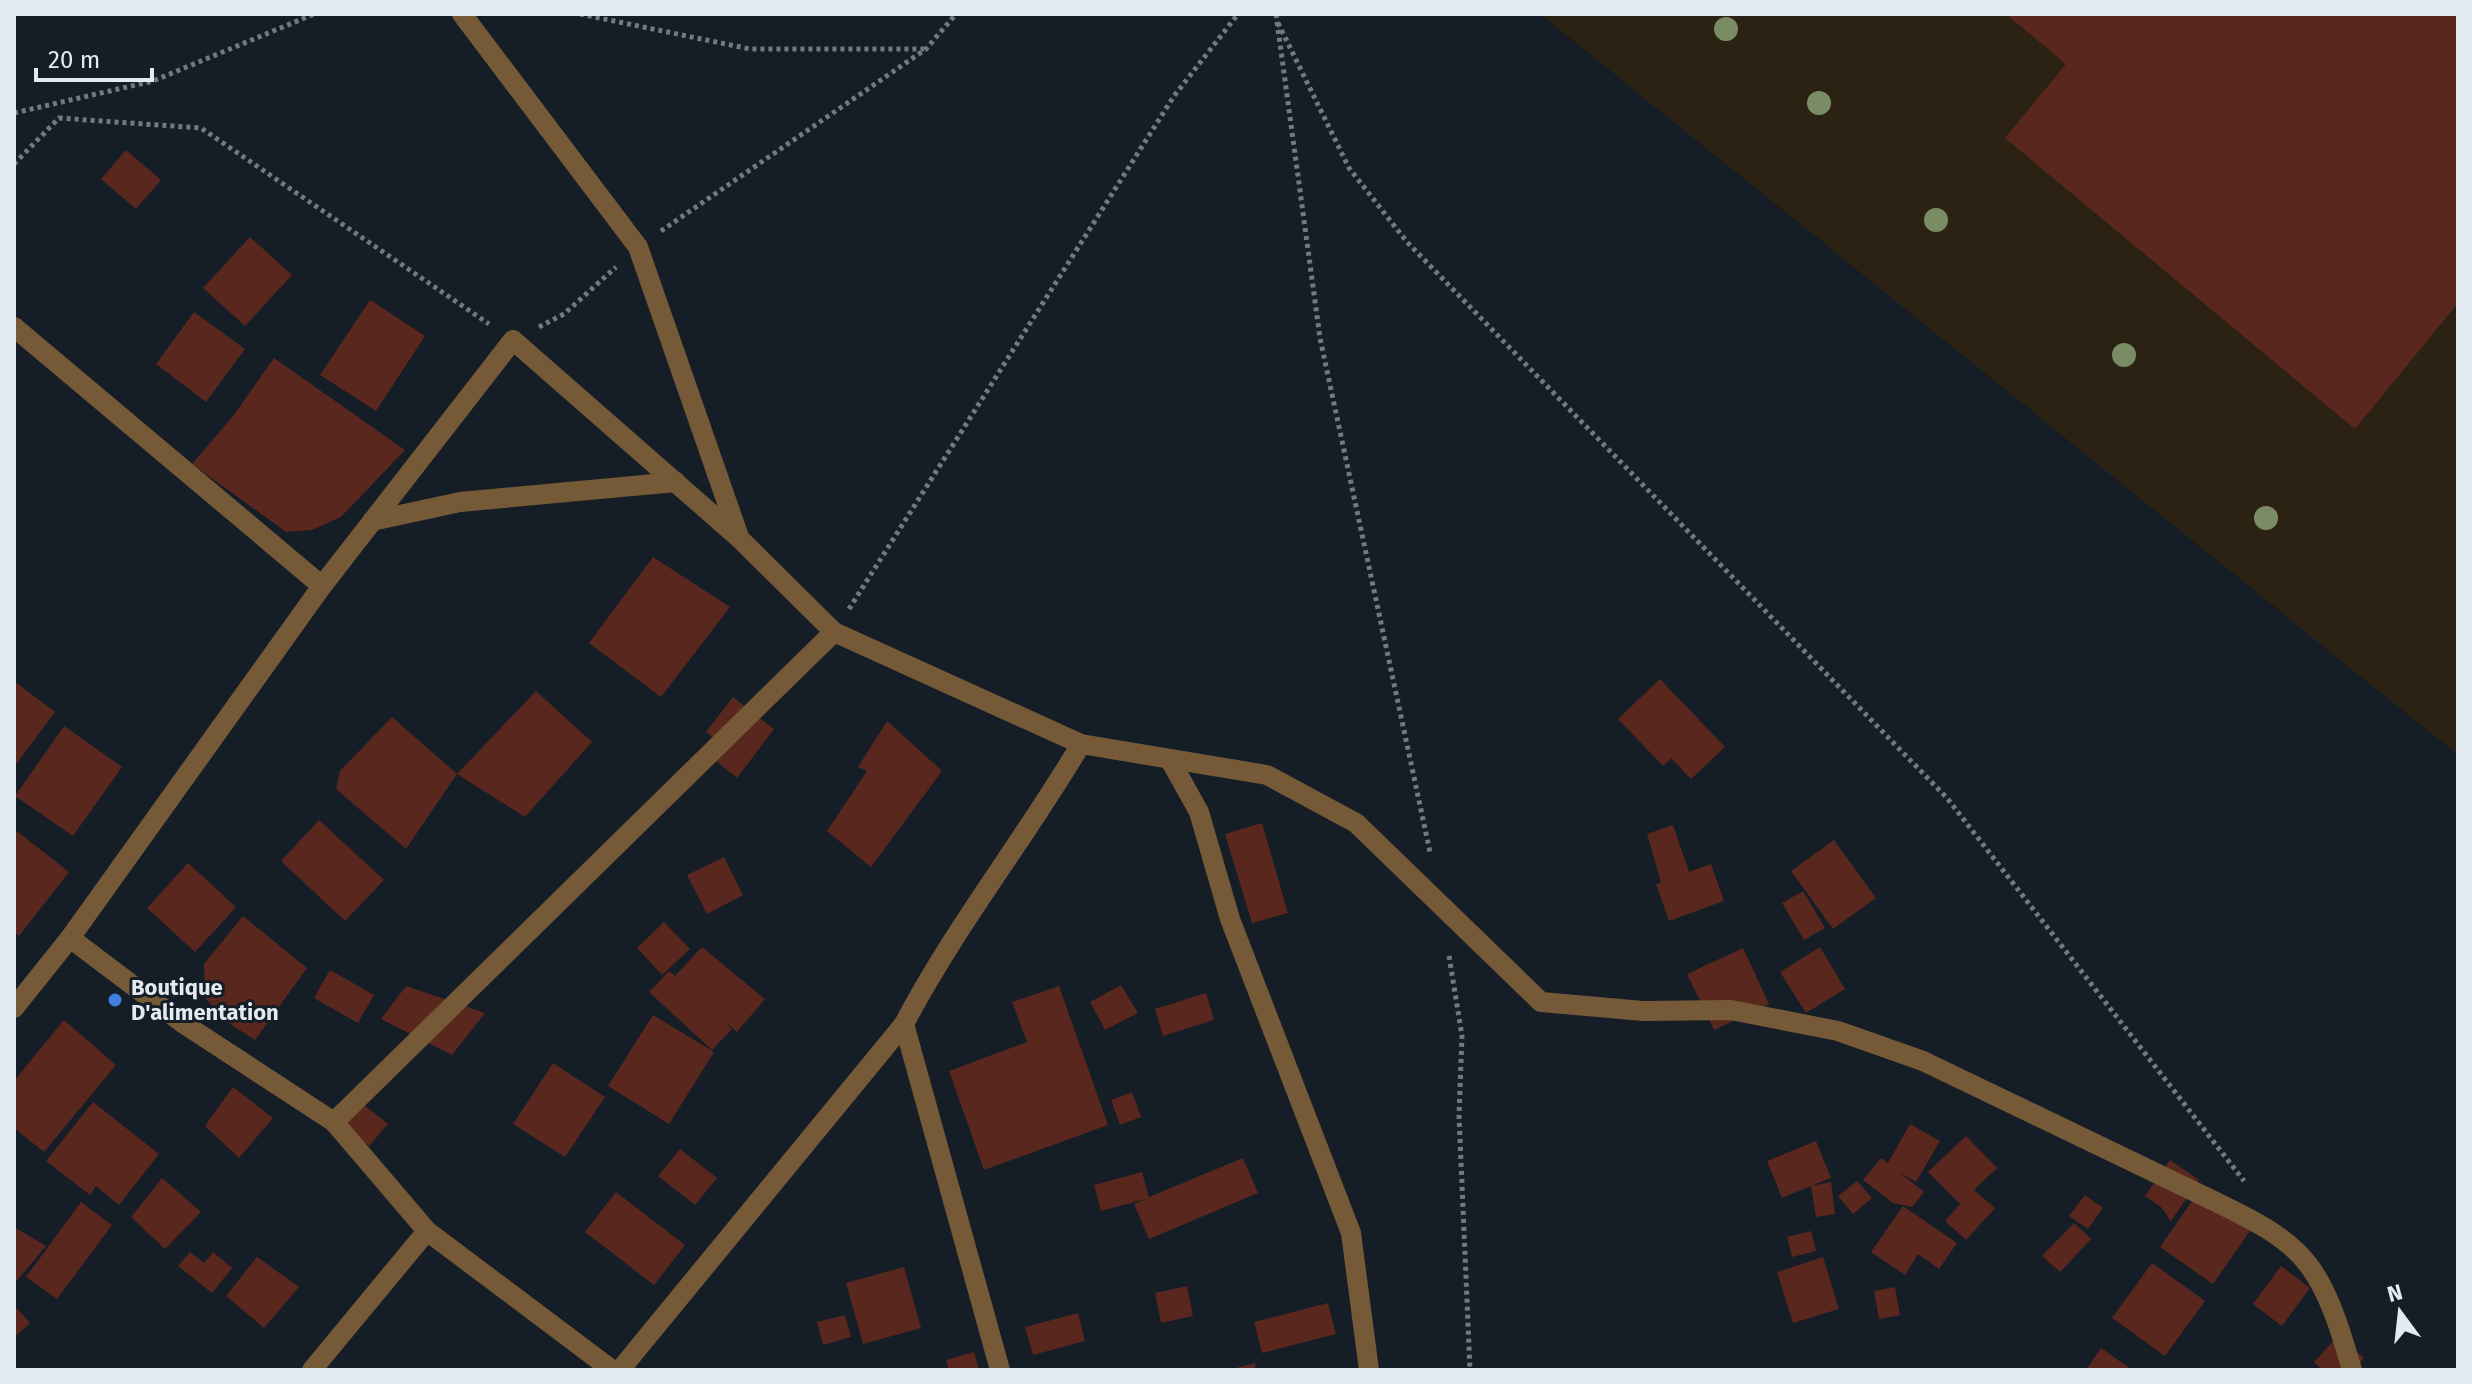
<svg xmlns="http://www.w3.org/2000/svg" width="2472" height="1384" viewBox="0 0 2472 1384" font-family="'Fira Sans',sans-serif">
  <style>
    .industrial { fill: #2c2213 }
    .building { fill: #59271e }
    .lines { fill: none; stroke-linecap: round; stroke-linejoin: round }
    .path { stroke: #727982; stroke-width: 5; stroke-dasharray: 4 4; stroke-linecap: butt }
    .minor { stroke: #765a38; stroke-width: 20 }
    .tree { fill: #7a8c64 }
    .shop-dot { fill: #3f7fe0; stroke: #151d27; stroke-width: 3 }
    .labels { text-anchor: middle; stroke-width: 6; stroke-linejoin: round; paint-order: stroke }
    .poi-label { font-size: 22px; font-weight: bold; fill: #e4eaf1; stroke: #151d27; text-anchor: start }
  </style>
  <rect width="100%" height="100%" fill="#151d27"/>
  <polygon class="industrial" points="1540,14 2458,14 2458,755"/>
  <g class="building">
    <polygon points="2006,14 2458,14 2458,303 2355,429 2005,138 2066,64"/>
    <polygon points="126,150 161,180 136,209 101,179"/>
    <polygon points="250,237 292,275 245,326 203,288"/>
    <polygon points="370,300 425,336 376,411 320,375"/>
    <polygon points="194,312 245,349 206,402 156,364"/>
    <polygon points="274,358 405,450 341,517 312,530 286,532 192,464 233,416"/>
    <polygon points="653,557 730,607 661,697 589,643"/>
    <polygon points="1660,679 1725,747 1691,779 1671,758 1663,766 1618,719"/>
    <polygon points="14,681 55,712 14,767"/>
    <polygon points="536,691 592,742 525,817 457,774"/>
    <polygon points="733,697 774,729 737,778 716,761 726,747 706,732"/>
    <polygon points="392,717 457,774 406,849 336,789 340,771"/>
    <polygon points="887,721 942,771 871,867 827,831 867,771 858,767"/>
    <polygon points="64,726 122,767 73,836 15,796"/>
    <polygon points="319,820 384,880 345,921 281,861"/>
    <polygon points="1262,823 1288,913 1252,923 1225,834"/>
    <polygon points="1673,825 1689,872 1711,864 1724,901 1669,921 1656,884 1661,882 1647,834"/>
    <polygon points="14,829 69,872 19,936 14,932"/>
    <polygon points="1834,840 1876,898 1833,929 1791,871"/>
    <polygon points="724,857 743,895 707,914 687,875"/>
    <polygon points="188,863 236,907 195,952 147,908"/>
    <polygon points="1803,891 1825,928 1804,940 1782,903"/>
    <polygon points="243,916 307,968 255,1040 230,1024 205,998 204,964"/>
    <polygon points="664,922 690,949 662,975 637,948"/>
    <polygon points="702,947 765,999 737,1032 723,1020 732,1029 712,1050 649,992 669,971 675,976"/>
    <polygon points="1820,947 1845,989 1806,1013 1780,972"/>
    <polygon points="1743,948 1769,1004 1714,1030 1687,974"/>
    <polygon points="330,970 374,995 358,1023 314,998"/>
    <polygon points="1121,985 1138,1013 1105,1030 1090,1002"/>
    <polygon points="406,986 485,1013 452,1055 381,1019"/>
    <polygon points="1059,986 1108,1125 984,1170 949,1071 1027,1042 1012,1002"/>
    <polygon points="1206,993 1214,1020 1163,1036 1155,1009"/>
    <polygon points="653,1015 714,1052 669,1124 608,1086"/>
    <polygon points="64,1020 116,1065 44,1152 14,1128 14,1081"/>
    <polygon points="553,1063 605,1097 565,1157 513,1124"/>
    <polygon points="233,1087 273,1118 239,1158 205,1126"/>
    <polygon points="1132,1092 1141,1117 1120,1125 1111,1100"/>
    <polygon points="93,1102 159,1154 119,1205 96,1186 90,1195 46,1161"/>
    <polygon points="363,1104 388,1124 369,1146 345,1126"/>
    <polygon points="1910,1124 1940,1141 1916,1182 1899,1172 1924,1192 1912,1207 1893,1203 1863,1180 1881,1158 1888,1163"/>
    <polygon points="1966,1136 1997,1168 1974,1190 1995,1208 1966,1240 1945,1221 1960,1204 1928,1172"/>
    <polygon points="1816,1141 1831,1178 1811,1186 1831,1182 1835,1214 1816,1217 1811,1186 1782,1198 1767,1161"/>
    <polygon points="680,1149 717,1178 695,1205 658,1176"/>
    <polygon points="1243,1158 1258,1193 1149,1239 1134,1204 1146,1199 1101,1211 1094,1185 1142,1172 1149,1197"/>
    <polygon points="2170,1160 2199,1180 2171,1221 2161,1207 2145,1196"/>
    <polygon points="162,1178 201,1212 165,1249 131,1217"/>
    <polygon points="1857,1181 1872,1198 1853,1214 1838,1196"/>
    <polygon points="616,1192 685,1245 654,1285 585,1232"/>
    <polygon points="2197,1194 2250,1231 2213,1284 2160,1247"/>
    <polygon points="2085,1195 2103,1208 2088,1229 2069,1216"/>
    <polygon points="81,1202 112,1225 57,1299 26,1277"/>
    <polygon points="1903,1206 1957,1243 1939,1269 1918,1254 1905,1275 1871,1252"/>
    <polygon points="2074,1223 2091,1239 2060,1272 2042,1256"/>
    <polygon points="14,1227 46,1246 14,1284"/>
    <polygon points="1811,1231 1816,1251 1792,1257 1787,1237"/>
    <polygon points="190,1252 204,1263 213,1252 232,1268 212,1293 178,1266"/>
    <polygon points="257,1257 299,1287 264,1328 226,1296"/>
    <polygon points="1823,1257 1839,1309 1793,1323 1777,1272"/>
    <polygon points="2152,1263 2205,1301 2165,1356 2112,1318"/>
    <polygon points="2281,1266 2310,1288 2282,1326 2253,1304"/>
    <polygon points="904,1267 921,1328 863,1344 846,1283"/>
    <polygon points="1187,1286 1193,1316 1161,1323 1155,1293"/>
    <polygon points="1895,1287 1900,1315 1879,1319 1874,1291"/>
    <polygon points="1328,1303 1336,1334 1262,1353 1254,1322"/>
    <polygon points="14,1305 30,1323 14,1338"/>
    <polygon points="1078,1313 1085,1341 1033,1355 1025,1327"/>
    <polygon points="845,1315 851,1337 823,1345 817,1322"/>
    <polygon points="2339,1335 2364,1358 2353,1370 2322,1370 2314,1362"/>
    <polygon points="2101,1348 2132,1370 2086,1370"/>
    <polygon points="974,1352 979,1370 949,1370 946,1360"/>
    <polygon points="1255,1363 1256,1370 1232,1370 1232,1369"/>
  </g>
  <g class="lines">
    <g class="path">
      <polyline points="580,14 750,49 924,49"/>
      <polyline points="1276,14 1320,338 1430,852"/>
      <polyline points="1278,23 1349,168 1407,242 1947,798 2244,1181"/>
      <polyline points="14,113 153,81 314,14"/>
      <polyline points="14,164 59,118 201,128 489,324"/>
      <polyline points="661,231 926,49 956,14"/>
      <polyline points="539,327 564,314 616,267"/>
      <polyline points="849,609 1174,96 1238,14"/>
      <polyline points="1449,956 1462,1036 1459,1115 1470,1370"/>
    </g>
    <g class="minor">
      <polyline points="462,14 638,247 738,534"/>
      <polyline points="14,327 322,586"/>
      <polyline points="372,521 460,502 676,482"/>
      <polyline points="1170,760 1199,812 1230,919 1351,1233 1369,1370"/>
      <polyline points="70,938 184,1024 334,1122 427,1231 612,1370"/>
      <path d="M14,1008L70,938L322,586L513,340L739,538L834,632L1081,744L1267,775L1356,823L1541,1002L1643,1011L1731,1010L1838,1031L1923,1061L2214,1201C2247,1217 2288,1236 2310,1267C2331,1296 2342,1336 2352,1370"/>
      <polyline points="904,1024 1000,1370"/>
      <polyline points="334,1122 834,632"/>
      <polyline points="312,1370 427,1231"/>
      <path d="M620,1370L904,1024C956,925 1025,839 1081,744"/>
    </g>
  </g>
  <g class="tree">
    <circle cx="1726" cy="29" r="12"/>
    <circle cx="1819" cy="103" r="12"/>
    <circle cx="1936" cy="220" r="12"/>
    <circle cx="2124" cy="355" r="12"/>
    <circle cx="2266" cy="518" r="12"/>
  </g>
  <circle class="shop-dot" cx="115" cy="1000" r="8"/>
  <g class="labels">
    <g class="poi-label">
      <text x="131" y="995">Boutique<tspan x="131" dy="25">D'alimentation</tspan></text>
    </g>
  </g>
  <rect width="2472" height="1384" fill="none" stroke="#e4eaf1" stroke-width="32"/>
  <g transform="translate(2400 1312) rotate(345)" stroke="#151d27" stroke-width="6" paint-order="stroke">
  <path d="M0-6L14 30L0 20L-14 30Z" fill="#e4eaf1"/>
  <text y="-12" font-size="22" font-weight="bold" text-anchor="middle" fill="#e4eaf1">N</text>
  </g>
  <path d="M36 68v12h116v-12" fill="none" stroke="#e4eaf1" stroke-width="4"/>
  <text x="48" y="68" font-size="24" fill="#e4eaf1" stroke="#151d27" stroke-width="6" paint-order="stroke">20 m</text>
</svg>
